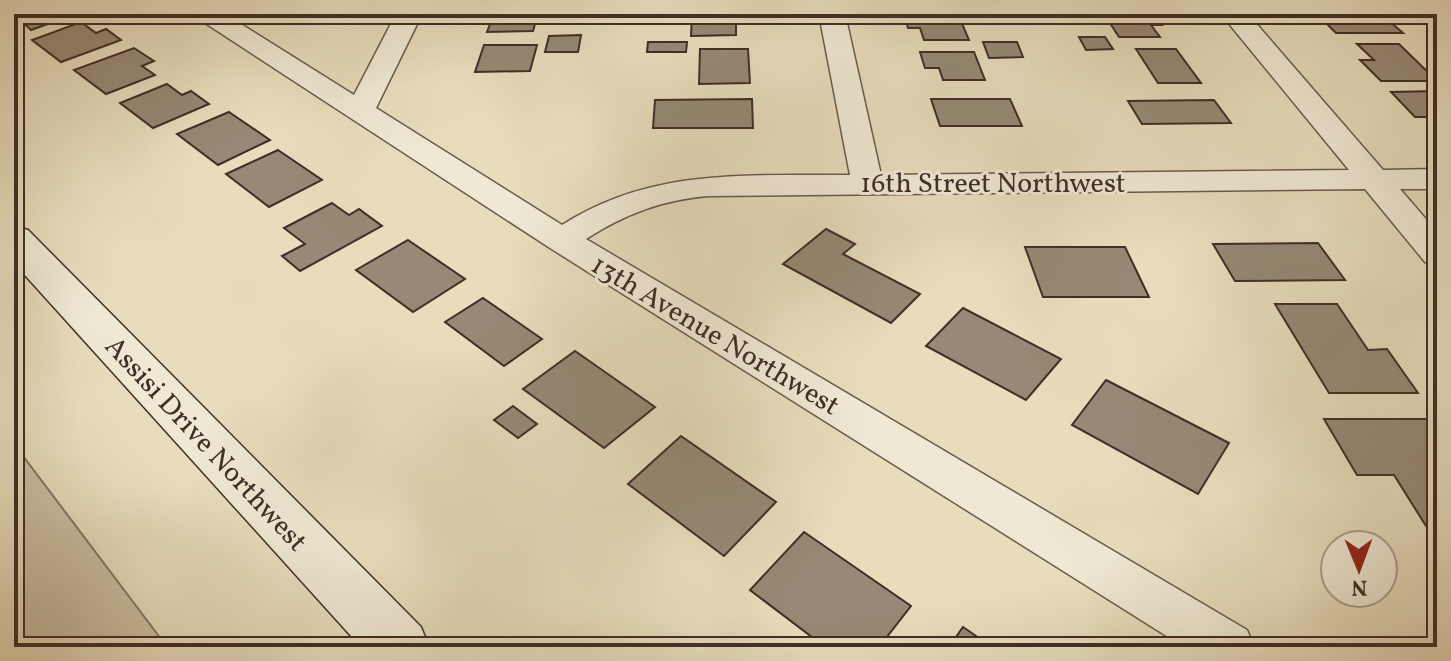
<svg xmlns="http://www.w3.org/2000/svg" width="1451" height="661" viewBox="0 0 1451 661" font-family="Vollkorn,serif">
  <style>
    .green { fill: #cabfa4; stroke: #847666; stroke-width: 2 }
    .building { fill: #968975; stroke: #3f2e28; stroke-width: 2 }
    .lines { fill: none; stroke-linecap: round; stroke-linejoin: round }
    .street-casing { stroke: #695a4d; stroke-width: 3 }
    .secondary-casing { stroke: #3f2e28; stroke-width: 3 }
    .street { fill: #efe9d4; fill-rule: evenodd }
    .secondary { fill: #efe9d4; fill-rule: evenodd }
    .labels { text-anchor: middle; stroke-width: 6; stroke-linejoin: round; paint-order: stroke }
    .street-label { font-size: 28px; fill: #3f2e28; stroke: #efe9d4 }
  </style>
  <rect width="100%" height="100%" fill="#e7ddbd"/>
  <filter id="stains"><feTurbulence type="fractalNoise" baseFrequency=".0025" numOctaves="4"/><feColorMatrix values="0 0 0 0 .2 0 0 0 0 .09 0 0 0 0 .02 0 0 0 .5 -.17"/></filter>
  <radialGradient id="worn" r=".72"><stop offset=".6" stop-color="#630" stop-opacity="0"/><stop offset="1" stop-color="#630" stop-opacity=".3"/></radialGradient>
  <polygon class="green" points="14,443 14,444 167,647 14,647"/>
  <g class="building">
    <polygon points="14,14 72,14 73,15 31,30"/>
    <polygon points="494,14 538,14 533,31 487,32"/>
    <polygon points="692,14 736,14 736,35 691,36"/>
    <polygon points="904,14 958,14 969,40 924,40 920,28 908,28"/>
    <polygon points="1104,14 1154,14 1162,25 1151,25 1160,37 1119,37"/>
    <polygon points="1326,14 1368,14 1375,21 1389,21 1403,33 1336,33 1320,17 1329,17"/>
    <polygon points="81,22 96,33 106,29 121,40 61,62 32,40"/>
    <polygon points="581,35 578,52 545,52 549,36"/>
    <polygon points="1079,37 1105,37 1113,49 1086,50"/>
    <polygon points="648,42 687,42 686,52 647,52"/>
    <polygon points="983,42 1017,42 1023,57 989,58"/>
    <polygon points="1357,44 1399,44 1437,81 1381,81 1360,60 1374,60"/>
    <polygon points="484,45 537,45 530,71 475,72"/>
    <polygon points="134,48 154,61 142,66 155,75 106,94 74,70"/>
    <polygon points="700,49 748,49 750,83 699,84"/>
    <polygon points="1136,49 1176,49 1201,83 1158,83"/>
    <polygon points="920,52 974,52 985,80 943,80 939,68 925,68"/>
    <polygon points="167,84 182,95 191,91 209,104 153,128 120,103"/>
    <polygon points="1437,91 1437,117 1415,117 1391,92"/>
    <polygon points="752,99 753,128 653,128 655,100"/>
    <polygon points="931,99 1010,99 1022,126 940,126"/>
    <polygon points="1214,100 1231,123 1142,124 1128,101"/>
    <polygon points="229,112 270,140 218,165 177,134"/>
    <polygon points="278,150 322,180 269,207 226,174"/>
    <polygon points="332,203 349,215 359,209 382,226 300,271 282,256 305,244 284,228"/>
    <polygon points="826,229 855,244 843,254 920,294 891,323 783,264"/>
    <polygon points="408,240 465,279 413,312 356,270"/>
    <polygon points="1318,243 1345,280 1235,281 1213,244"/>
    <polygon points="1025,247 1125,247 1149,297 1043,297"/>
    <polygon points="483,298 542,339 504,366 445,322"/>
    <polygon points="1275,304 1337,304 1368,350 1387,349 1418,393 1329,393"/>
    <polygon points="963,308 1061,359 1026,400 926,346"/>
    <polygon points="575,351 655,407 604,448 523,389"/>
    <polygon points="1106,380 1229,443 1198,494 1072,425"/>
    <polygon points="513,406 537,424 518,438 494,420"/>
    <polygon points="1324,419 1436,419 1437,526 1426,526 1394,475 1357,475"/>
    <polygon points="681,436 776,502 724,556 628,484"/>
    <polygon points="804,532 911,606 879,647 825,647 750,590"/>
    <polygon points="963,627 992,647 949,647"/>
  </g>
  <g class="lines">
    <g class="street-casing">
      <path id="street" d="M195,14H225L354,95L396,14H422L376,108L562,225C653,167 747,176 850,175L819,14H845L881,175L1349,170L1221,14H1248L1383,170L1437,169V189H1400L1437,232V265L1425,262L1365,189L708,196C662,200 625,214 586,239L1247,630L1254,647H1184L550,248L199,19Z"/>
    </g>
    <g class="secondary-casing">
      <polygon id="secondary" points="14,226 28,230 421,627 429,647 361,647 14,263"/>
    </g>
    <use href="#street" class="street"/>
    <use href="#secondary" class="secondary"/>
  </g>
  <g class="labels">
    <g class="street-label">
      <text x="993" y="192">16th Street Northwest</text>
      <text transform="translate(716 334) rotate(31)" y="10">13th Avenue Northwest</text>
      <text transform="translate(207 443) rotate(47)" y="10">Assisi Drive Northwest</text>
    </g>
  </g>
  <rect width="1451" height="661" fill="none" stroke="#e7ddbd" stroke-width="48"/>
  <rect x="16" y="16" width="1419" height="629" fill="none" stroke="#3f2e28" stroke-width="4"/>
  <rect x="24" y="24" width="1403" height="613" fill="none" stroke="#3f2e28" stroke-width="2"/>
  <g transform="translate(1359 569) rotate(179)"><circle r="38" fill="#efe9d4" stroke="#a99e8f" stroke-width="2"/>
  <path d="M0-6L14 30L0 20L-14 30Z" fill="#8f2418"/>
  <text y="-12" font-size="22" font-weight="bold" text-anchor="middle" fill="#3f2e28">N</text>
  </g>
  <rect width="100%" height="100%" filter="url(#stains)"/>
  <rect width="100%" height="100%" fill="url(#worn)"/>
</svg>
